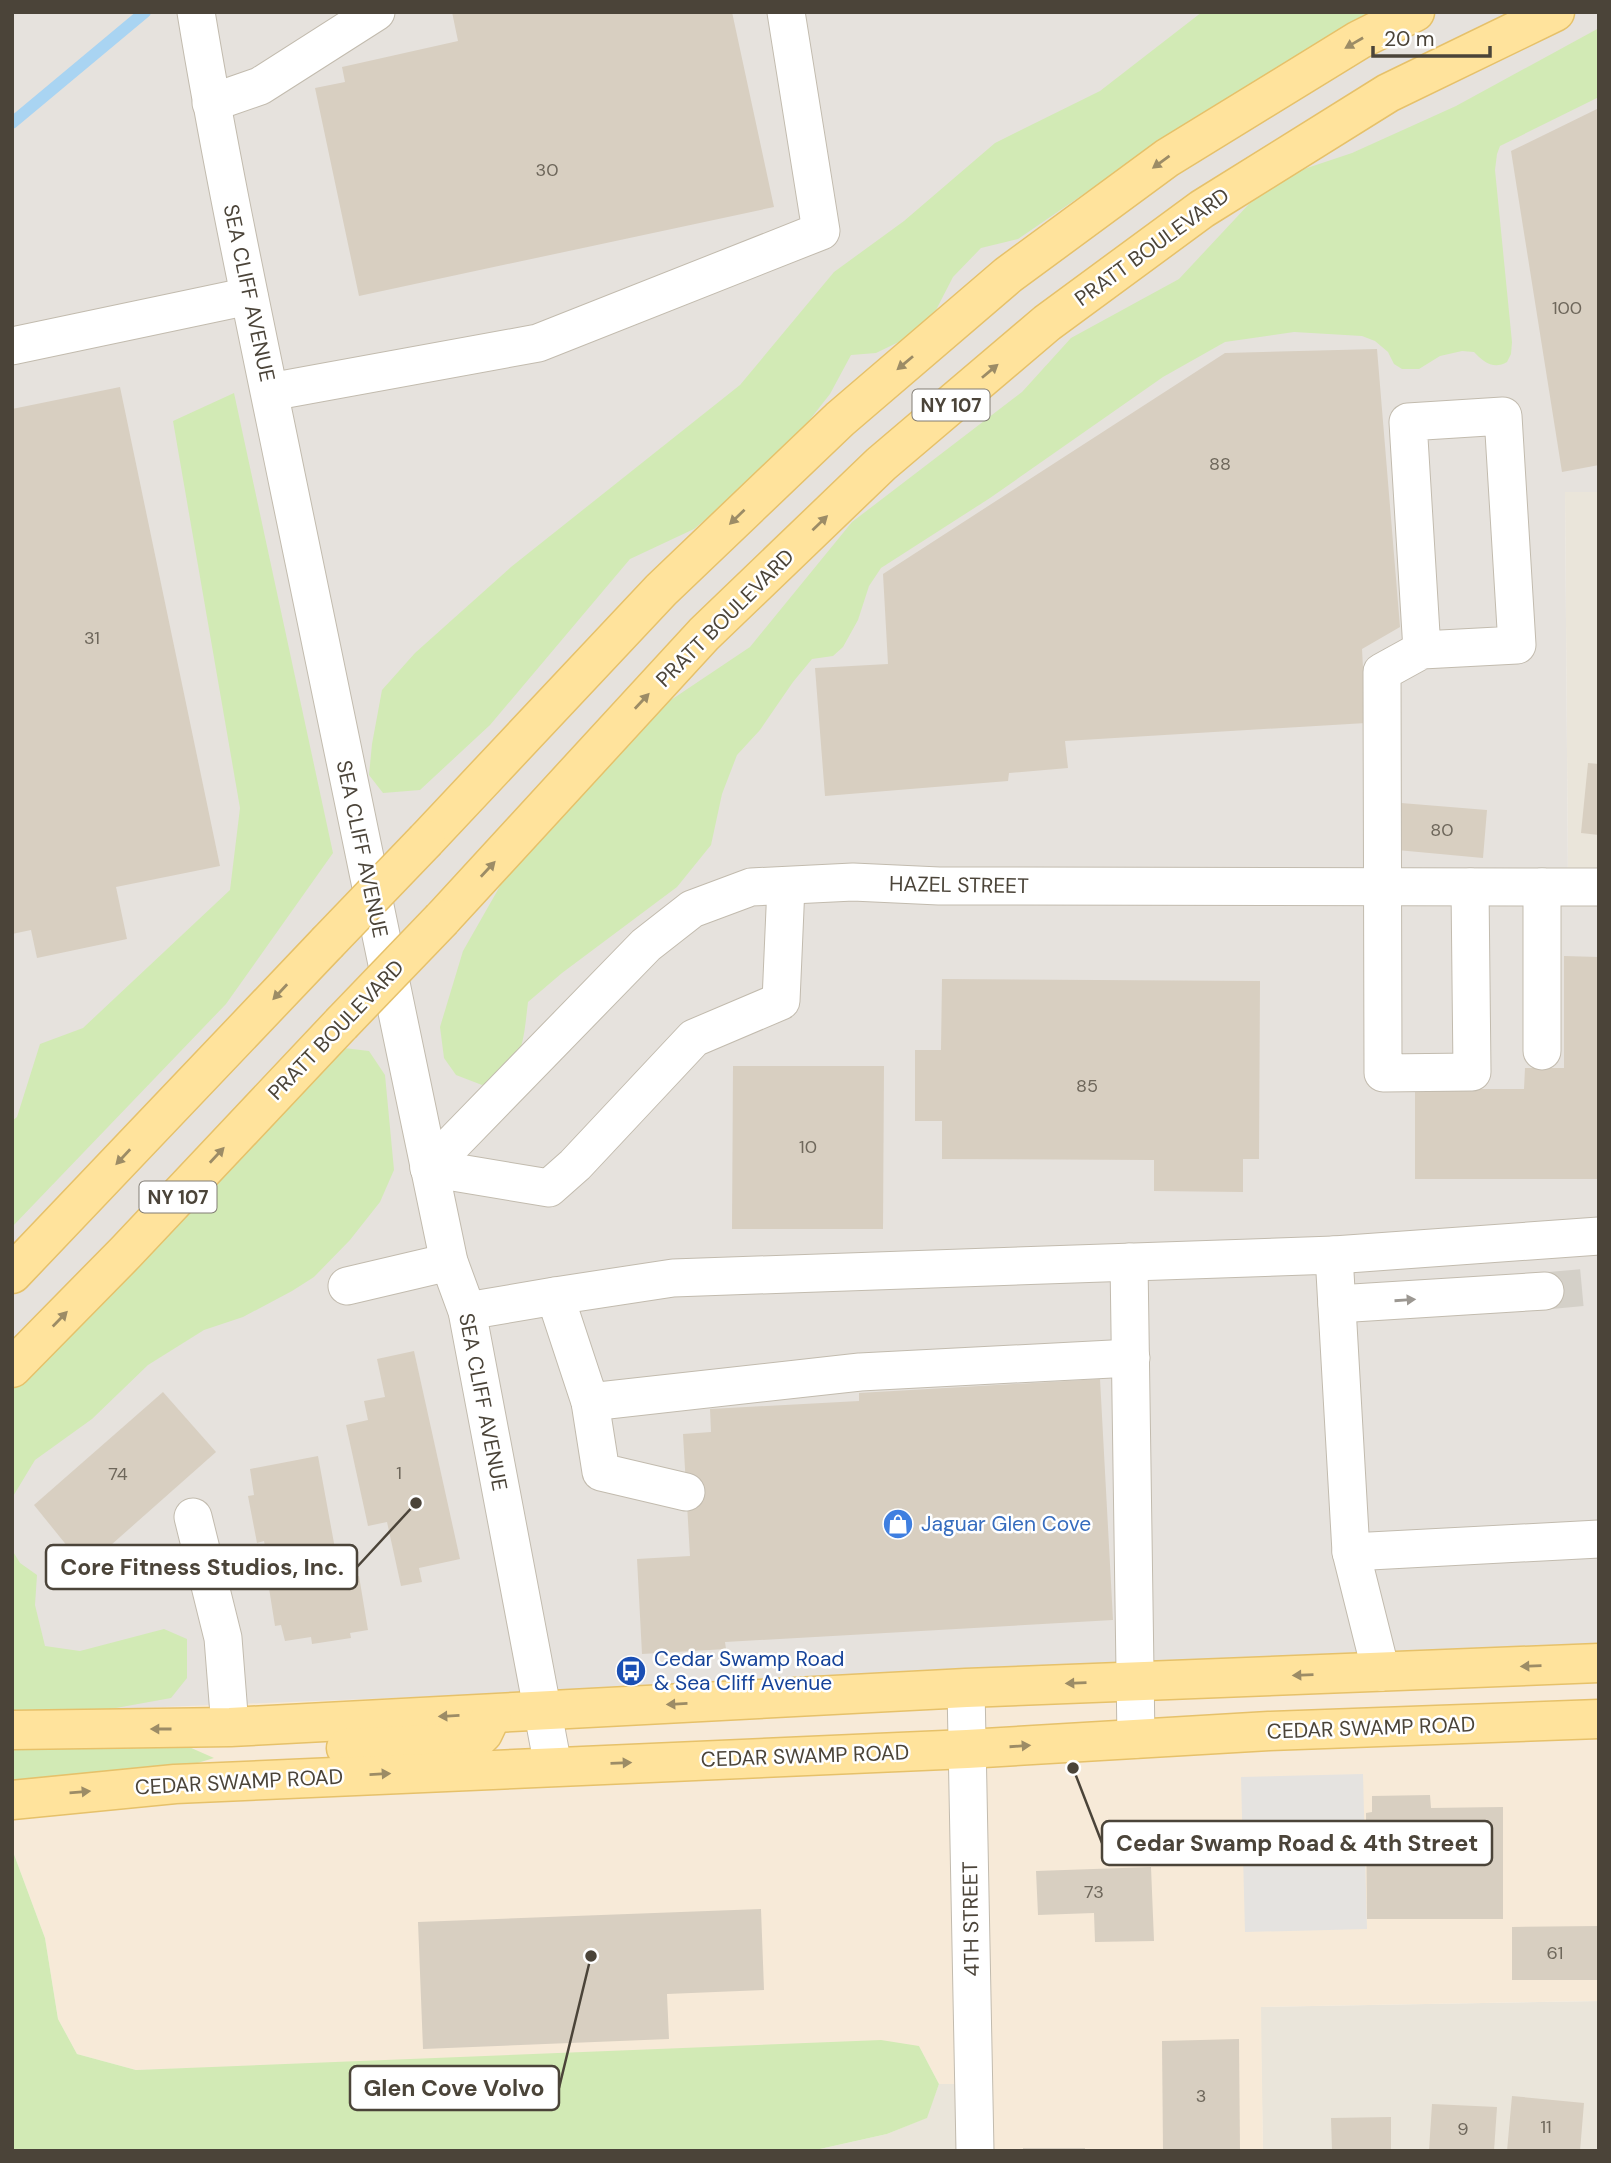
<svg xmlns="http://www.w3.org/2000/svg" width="1611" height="2163" viewBox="0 0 1611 2163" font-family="'DM Sans',sans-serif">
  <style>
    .residential { fill: #eae5da }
    .commercial { fill: #f7ead8 }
    .industrial { fill: #e6e2dd }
    .green { fill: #d2eab5 }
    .parking { fill: #e5e3e0 }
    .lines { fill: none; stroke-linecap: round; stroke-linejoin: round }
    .stream { stroke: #a9d4f2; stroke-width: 12 }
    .building { fill: #d8cfc1 }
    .minor-tunnel { stroke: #d4d0c8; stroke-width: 37; stroke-dasharray: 37 18; stroke-linecap: butt }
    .minor-casing { stroke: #c2bbae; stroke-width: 39 }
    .major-casing { stroke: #e6c16a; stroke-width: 41 }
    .minor { stroke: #fff; stroke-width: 37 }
    .major { stroke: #ffe39c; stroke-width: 38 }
    .major-bridge-casing { stroke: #e6c16a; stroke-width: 41; stroke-linecap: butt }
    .major-bridge { stroke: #ffe39c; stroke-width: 38 }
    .oneway { fill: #9c8c66 }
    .oneway2 { fill: #9c9892 }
    .labels { text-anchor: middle; stroke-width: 5; stroke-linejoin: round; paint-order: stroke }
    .number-label { font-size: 18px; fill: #6e675b }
    .shield { fill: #fff; stroke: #817c74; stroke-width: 2 }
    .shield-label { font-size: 19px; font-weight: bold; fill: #4b4439 }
    .street-label { font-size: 21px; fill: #4b4439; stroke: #fff }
    .shop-label { font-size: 21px; fill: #366cbe; stroke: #fff; text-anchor: start }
    .transit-label { font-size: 21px; fill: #164399; stroke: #fff; text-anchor: start }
    .leader { fill: none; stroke: #4b4439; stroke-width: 2.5 }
    .callout-dot { fill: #4b4439; stroke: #fff; stroke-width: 2.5 }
    .callout { fill: #fff; stroke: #4b4439; stroke-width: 2.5 }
    .callout-label { font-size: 23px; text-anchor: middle; font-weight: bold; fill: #4b4439 }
  </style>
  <rect width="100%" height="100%" fill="#f6f3ec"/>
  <g class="residential">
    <polygon points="1565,492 1599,492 1599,881 1568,881"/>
    <polygon points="1599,2001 1599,2151 1263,2151 1260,2007"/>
    <polygon points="939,2084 974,2084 975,2151 811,2151 887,2134 926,2118"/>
  </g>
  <polygon class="commercial" points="1599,1212 1599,2001 1261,2007 1263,2151 975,2151 974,2084 939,2084 919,2046 136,2070 77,2054 58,2019 45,1938 12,1849 12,1801 104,1709 12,1498"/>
  <polygon class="industrial" points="12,12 1599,12 1599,492 1565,492 1568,881 1599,881 1599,1650 12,1713"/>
  <g class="green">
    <polygon points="1202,12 1390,12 1162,150 1094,187 1018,239 981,248 953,277 936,310 909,337 876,353 851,355 830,394 782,455 694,529 630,559 490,725 420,790 383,793 369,775 372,744 382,690 415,653 511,567 740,385 834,272 904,221 995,143 1100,91"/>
    <path d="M1599,28V97L1500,146L1497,154L1495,170L1512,342L1511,354L1507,362C1494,370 1483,362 1474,352L1462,351L1440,356L1419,369H1402L1394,364L1388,352L1375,341L1362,336L1294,332L1225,342L1163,377L990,498L881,568L869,586L858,620L843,647L833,656L812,659L793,682L760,730L737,755L722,794L711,845L677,887L562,973L528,1002C523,1043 524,1068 482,1085L456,1075L444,1058L440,1027L463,951L516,858L644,718L750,647L852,522L1022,392L1071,338L1179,279L1249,204L1289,174L1352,153L1456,106Z"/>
    <polygon points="234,393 333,853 226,1004 12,1227 12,1121 17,1117 40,1044 83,1028 230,890 240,808 173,421"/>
    <polygon points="344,1048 369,1051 385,1075 394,1170 380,1202 350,1240 314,1277 292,1291 243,1317 204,1330 148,1365 92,1419 35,1460 12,1498 12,1375"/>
    <polygon points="12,1550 20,1563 37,1575 35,1605 45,1646 80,1651 164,1629 187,1639 187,1678 171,1698 105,1710 214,1758 108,1790 12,1801"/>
    <polygon points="12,1849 45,1938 58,2019 77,2054 136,2070 881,2040 919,2046 939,2084 927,2118 887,2134 811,2151 12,2151"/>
  </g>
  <polygon class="parking" points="1363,1774 1367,1929 1245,1932 1241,1777"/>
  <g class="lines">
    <polyline class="stream" points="12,123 145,12"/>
  </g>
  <g class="building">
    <polygon points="452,12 732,12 774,207 359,296 315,88 345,82 342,67 458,41"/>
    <polygon points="1599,108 1599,465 1562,472 1511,151"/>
    <polygon points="1377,349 1400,627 1362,649 1366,723 1065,741 1068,768 1009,773 1008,781 825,796 815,668 888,664 883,574 1225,353"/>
    <polygon points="120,387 220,866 116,887 127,939 37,958 31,930 12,934 12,409"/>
    <polygon points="1588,763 1599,764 1599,835 1581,833"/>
    <polygon points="1401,803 1487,810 1483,858 1397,850"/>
    <polygon points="1564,956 1599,957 1599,1179 1415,1179 1415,1089 1524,1089 1525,1068 1564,1068"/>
    <polygon points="942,979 1260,981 1259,1159 1243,1159 1243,1192 1154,1191 1154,1160 942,1159 942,1121 915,1121 915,1050 941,1050"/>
    <polygon points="733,1066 884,1066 883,1229 732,1229"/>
    <polygon points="414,1351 460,1559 419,1568 422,1582 401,1586 387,1522 368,1526 346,1425 368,1420 364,1401 385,1397 377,1359"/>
    <polygon points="1100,1379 1113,1620 725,1642 726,1649 642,1654 637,1559 690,1556 683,1434 711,1432 710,1409 859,1401 859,1393"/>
    <polygon points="163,1392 216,1452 85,1568 34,1505"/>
    <polygon points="318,1456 336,1554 340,1554 342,1579 359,1576 368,1630 350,1633 351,1638 312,1644 311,1637 285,1641 281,1625 275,1626 268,1582 272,1581 264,1541 257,1543 248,1496 254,1495 250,1469"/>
    <polygon points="1430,1795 1431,1808 1503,1807 1503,1919 1367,1919 1366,1813 1372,1812 1372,1796"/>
    <polygon points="1151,1867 1154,1941 1095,1942 1094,1913 1038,1915 1036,1871"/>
    <polygon points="761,1909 764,1990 667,1994 669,2039 423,2049 418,1922"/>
    <polygon points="1599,1926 1599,1980 1512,1980 1512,1927"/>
    <polygon points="1239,2039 1240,2151 1163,2151 1162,2041"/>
    <polygon points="1512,2096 1584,2103 1580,2151 1507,2151"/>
    <polygon points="1432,2104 1497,2107 1494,2151 1429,2151"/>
    <polygon points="1391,2117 1391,2151 1332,2151 1331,2118"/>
    <rect x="1023" y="2148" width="62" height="3"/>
  </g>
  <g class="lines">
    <polyline class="minor-tunnel" points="1545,1291 1599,1286"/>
    <g class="minor-casing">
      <g id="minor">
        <path d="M196,12C222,170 256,327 288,484C341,743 395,1003 449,1262L467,1311L553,1766"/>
        <polyline points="211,103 260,86 376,12"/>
        <polyline points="12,346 249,296"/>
        <polyline points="270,392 538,343 821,231 786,12"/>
        <polyline points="1422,650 1408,422 1503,416 1517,645 1422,650 1382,672 1383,1073 1472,1072 1470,887"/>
        <polyline points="1542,1051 1542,887"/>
        <polyline points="429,1168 646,945 692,909 751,887 853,882 939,886 1599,887"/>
        <polyline points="429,1168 549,1188 575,1165 694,1038 781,1001 786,886"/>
        <polyline points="1334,1255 1599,1236"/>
        <polyline points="1129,1262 1136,1739"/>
        <polyline points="347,1286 449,1262"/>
        <polyline points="555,1296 673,1278 1334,1255 1351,1552 1381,1672"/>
        <polyline points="1337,1304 1545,1291"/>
        <polyline points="467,1311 555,1296 590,1402 860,1372 1131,1358"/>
        <polyline points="590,1402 601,1472 686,1492"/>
        <polyline points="193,1517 223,1638 230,1727"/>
        <polyline points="1351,1552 1599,1539"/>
        <polyline points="966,1688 975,2151"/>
      </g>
    </g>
    <g class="major-casing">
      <g id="major">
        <polyline points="426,840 661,590 840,419 1008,275 1167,158 1359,40 1415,12"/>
        <polyline points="442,919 704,634 881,464 1047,323 1202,209 1388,93 1555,12"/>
        <polyline points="12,1274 327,943"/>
        <polyline points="12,1368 126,1252 341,1024"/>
        <polyline points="12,1730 230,1727 966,1688 1599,1663"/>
        <polyline points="346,1748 474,1742 483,1733 492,1714"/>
        <polyline points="12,1800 175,1784 967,1749 1269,1731 1599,1719"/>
      </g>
    </g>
    <use href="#minor" class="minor"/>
    <use href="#major" class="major"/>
    <g class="major-bridge-casing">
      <g id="major-bridge">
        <polyline points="327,943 426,840"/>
        <polyline points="341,1024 442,919"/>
      </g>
    </g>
    <use href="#major-bridge" class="major-bridge"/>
  </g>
  <defs><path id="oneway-solid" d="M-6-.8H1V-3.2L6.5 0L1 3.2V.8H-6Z" transform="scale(1.75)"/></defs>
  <g class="oneway">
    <use href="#oneway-solid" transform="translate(1354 43) rotate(150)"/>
    <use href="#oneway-solid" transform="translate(1161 162) rotate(144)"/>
    <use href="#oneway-solid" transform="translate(905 363) rotate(140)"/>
    <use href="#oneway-solid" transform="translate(990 371) rotate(-40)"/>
    <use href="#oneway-solid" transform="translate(737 517) rotate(136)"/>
    <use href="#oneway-solid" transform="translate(820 523) rotate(-44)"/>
    <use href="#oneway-solid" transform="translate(642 701) rotate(-47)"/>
    <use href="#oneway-solid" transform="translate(488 869) rotate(-47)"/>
    <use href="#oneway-solid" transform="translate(280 992) rotate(133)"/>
    <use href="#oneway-solid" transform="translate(217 1155) rotate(-47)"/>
    <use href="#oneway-solid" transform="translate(123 1157) rotate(133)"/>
    <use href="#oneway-solid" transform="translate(60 1319) rotate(-46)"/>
    <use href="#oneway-solid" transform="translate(1531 1666) rotate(178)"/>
    <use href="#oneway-solid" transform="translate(1303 1675) rotate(178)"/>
    <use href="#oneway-solid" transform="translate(1076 1683) rotate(178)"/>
    <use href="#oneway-solid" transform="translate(677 1704) rotate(177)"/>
    <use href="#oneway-solid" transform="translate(449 1716) rotate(177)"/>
    <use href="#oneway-solid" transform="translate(161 1729) rotate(180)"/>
    <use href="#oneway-solid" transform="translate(1020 1746) rotate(-4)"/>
    <use href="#oneway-solid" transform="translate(621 1763) rotate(-2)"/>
    <use href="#oneway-solid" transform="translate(380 1774) rotate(-3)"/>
    <use href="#oneway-solid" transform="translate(80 1792) rotate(-5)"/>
  </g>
  <use class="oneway2" href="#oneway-solid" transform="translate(1405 1300) rotate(-4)"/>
  <defs>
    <g id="shop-disc" transform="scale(1.575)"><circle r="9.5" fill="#3f7fe0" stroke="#fff"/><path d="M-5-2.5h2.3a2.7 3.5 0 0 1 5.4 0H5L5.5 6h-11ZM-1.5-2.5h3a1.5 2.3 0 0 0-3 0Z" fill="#fff"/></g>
    <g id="bus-disc" transform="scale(1.575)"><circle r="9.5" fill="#1a4fb4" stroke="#fff"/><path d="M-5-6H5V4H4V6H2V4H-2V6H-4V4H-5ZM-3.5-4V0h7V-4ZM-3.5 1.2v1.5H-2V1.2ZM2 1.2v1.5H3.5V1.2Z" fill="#fff"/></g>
  </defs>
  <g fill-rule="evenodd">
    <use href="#shop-disc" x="898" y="1524"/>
    <use href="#bus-disc" x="631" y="1671"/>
  </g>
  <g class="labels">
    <g class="number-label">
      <text x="547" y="176">30</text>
      <text x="1567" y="314">100</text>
      <text x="1220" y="470">88</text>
      <text x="92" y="644">31</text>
      <text x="1442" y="836">80</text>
      <text x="1087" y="1092">85</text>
      <text x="808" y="1153">10</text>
      <text x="399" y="1479">1</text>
      <text x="118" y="1480">74</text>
      <text x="1094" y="1898">73</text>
      <text x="1555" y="1959">61</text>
      <text x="1201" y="2102">3</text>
      <text x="1546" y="2133">11</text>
      <text x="1463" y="2135">9</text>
    </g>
    <g class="shield">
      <rect x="912.5" y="389.5" width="77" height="31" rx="5"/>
      <rect x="139.5" y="1181.5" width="77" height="31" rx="5"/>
    </g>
    <g class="shield-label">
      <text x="951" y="412">NY 107</text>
      <text x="178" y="1204">NY 107</text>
    </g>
    <g class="street-label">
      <text transform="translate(1152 247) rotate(-36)" y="7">PRATT BOULEVARD</text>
      <text transform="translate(249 293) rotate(78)" y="7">SEA CLIFF AVENUE</text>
      <text transform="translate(725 618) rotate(-45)" y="7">PRATT BOULEVARD</text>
      <text transform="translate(362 849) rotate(78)" y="7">SEA CLIFF AVENUE</text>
      <text transform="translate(959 885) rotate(1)" y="7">HAZEL STREET</text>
      <text transform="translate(336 1030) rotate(-46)" y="7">PRATT BOULEVARD</text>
      <text transform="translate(483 1402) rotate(79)" y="7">SEA CLIFF AVENUE</text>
      <text transform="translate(1371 1728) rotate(-2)" y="7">CEDAR SWAMP ROAD</text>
      <text transform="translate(805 1756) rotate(-2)" y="7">CEDAR SWAMP ROAD</text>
      <text transform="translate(239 1782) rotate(-3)" y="7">CEDAR SWAMP ROAD</text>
      <text transform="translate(971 1919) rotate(-91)" y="7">4TH STREET</text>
    </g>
    <g class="shop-label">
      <text x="921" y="1531">Jaguar Glen Cove</text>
    </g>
    <g class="transit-label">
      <text x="654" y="1666">Cedar Swamp Road<tspan x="654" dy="24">&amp; Sea Cliff Avenue</tspan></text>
    </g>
  </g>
  <path class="leader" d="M416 1503L357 1567M1073 1768L1102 1843M591 1956L559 2088"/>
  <g class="callout-dot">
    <circle cx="416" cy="1503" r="7"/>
    <circle cx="1073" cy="1768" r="7"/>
    <circle cx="591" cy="1956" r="7"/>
  </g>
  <g class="callout">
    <rect x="46" y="1545" width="311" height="44" rx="7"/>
    <rect x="1102" y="1821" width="390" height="44" rx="7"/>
    <rect x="350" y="2066" width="209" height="44" rx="7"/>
  </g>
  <g class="callout-label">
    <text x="202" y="1575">Core Fitness Studios, Inc.</text>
    <text x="1297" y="1851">Cedar Swamp Road &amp; 4th Street</text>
    <text x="454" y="2096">Glen Cove Volvo</text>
  </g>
  <rect width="1611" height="2163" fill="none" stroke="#4b4439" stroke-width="28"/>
  <path d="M1373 46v10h117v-10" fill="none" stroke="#4b4439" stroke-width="3.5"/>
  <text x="1384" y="46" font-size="21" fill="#4b4439" stroke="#ffffff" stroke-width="5" paint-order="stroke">20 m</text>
</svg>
